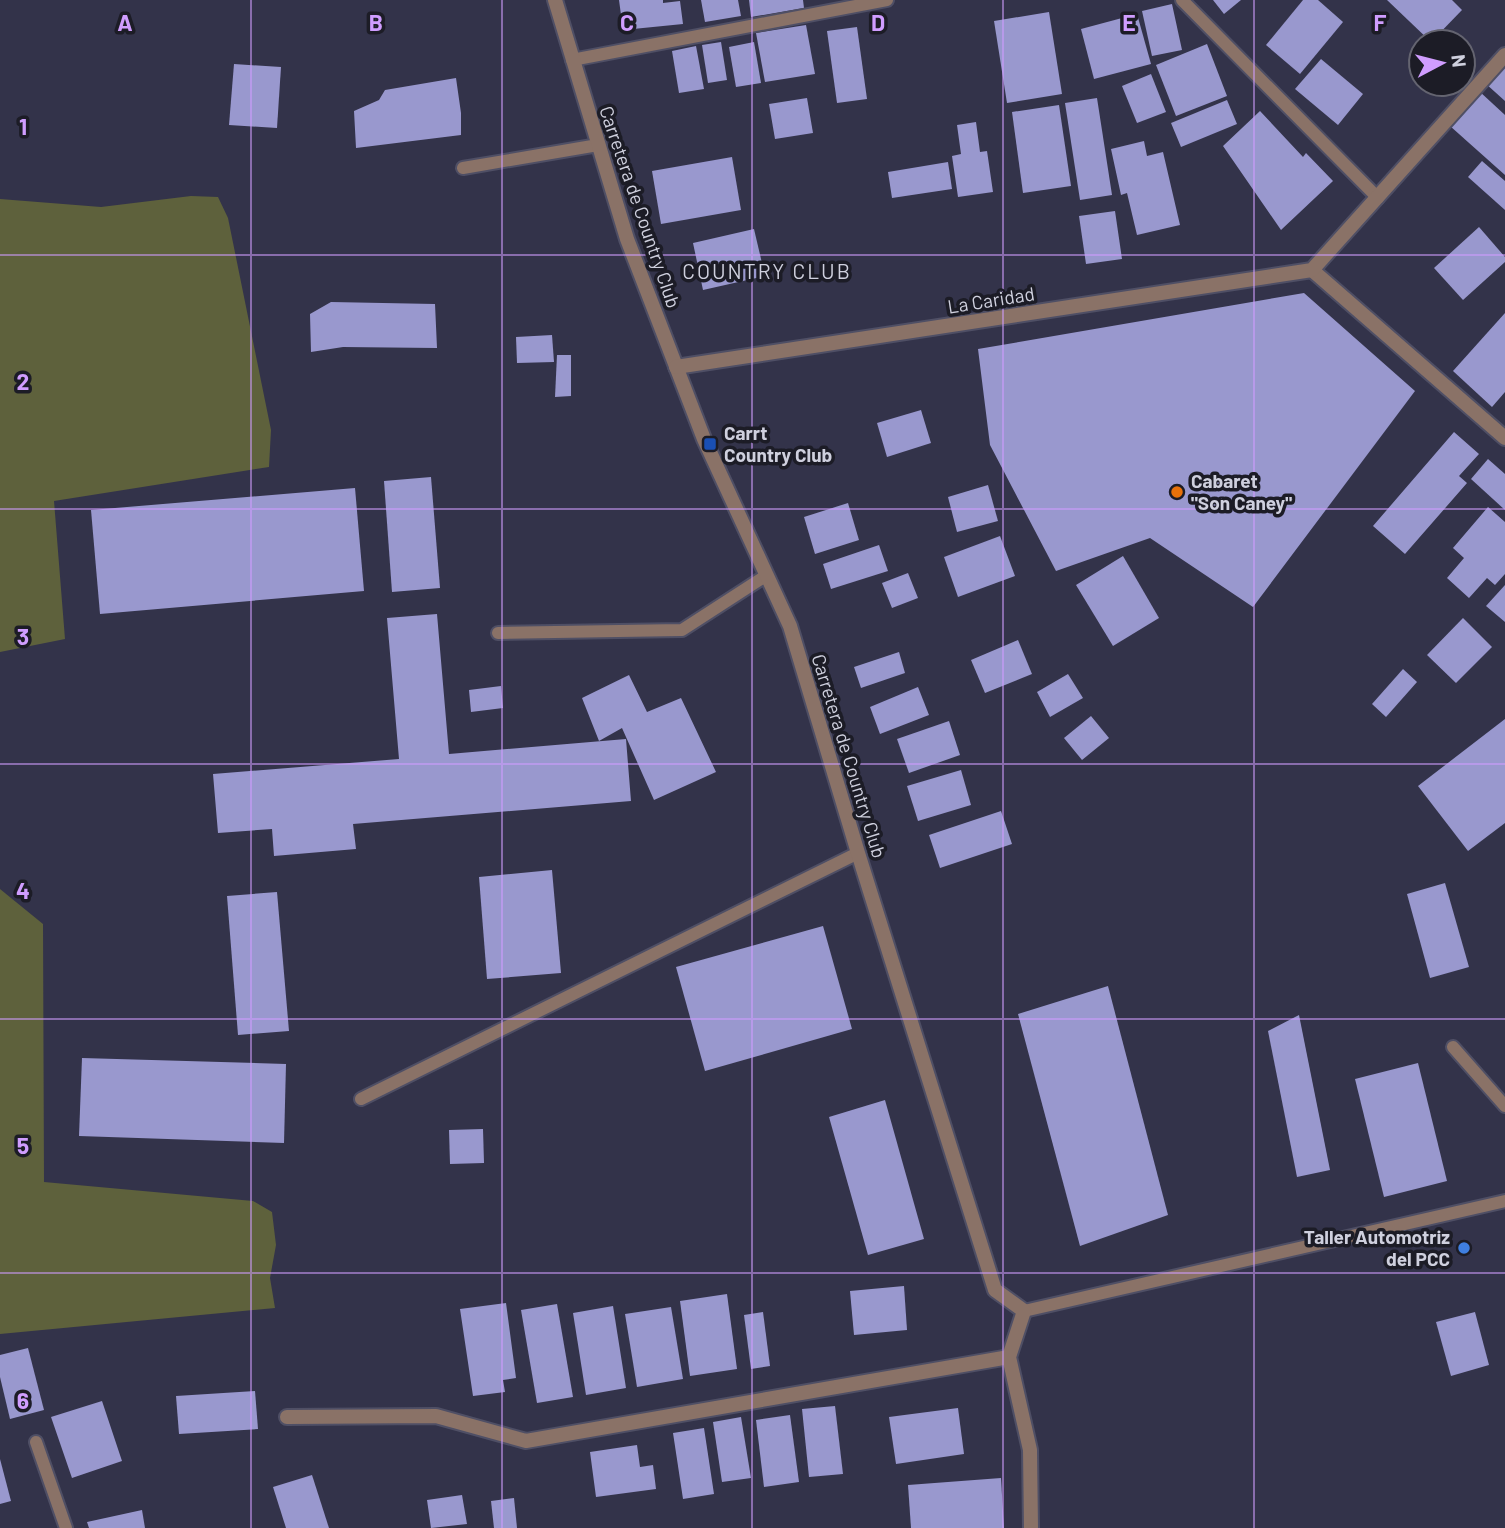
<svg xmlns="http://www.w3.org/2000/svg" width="1505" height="1528" viewBox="0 0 1505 1528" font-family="Barlow,sans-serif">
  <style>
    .green { fill: #5e613c }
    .building { fill: #9998ce }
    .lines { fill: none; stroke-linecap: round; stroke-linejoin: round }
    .service-casing { stroke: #4f4f65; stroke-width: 16 }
    .minor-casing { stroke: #4f4f65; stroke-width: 18 }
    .tertiary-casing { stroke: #4f4f65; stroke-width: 18 }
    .service { stroke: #8a7267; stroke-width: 12 }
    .minor { stroke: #8a7267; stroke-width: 14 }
    .tertiary { stroke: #8a7267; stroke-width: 14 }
    .grid { fill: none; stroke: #d09dff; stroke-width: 2; stroke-opacity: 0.55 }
    .transit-dot { fill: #1a4fb4; stroke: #1c1c26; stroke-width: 2.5 }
    .food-dot { fill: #e8710a; stroke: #1c1c26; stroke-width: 2.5 }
    .shop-dot { fill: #3f7fe0; stroke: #1c1c26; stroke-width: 2.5 }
    .labels { text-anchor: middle; stroke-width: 7; stroke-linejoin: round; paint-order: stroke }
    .street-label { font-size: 19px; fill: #cfd0de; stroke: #1c1c26 }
    .poi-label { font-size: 19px; font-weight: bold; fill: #cfd0de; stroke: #1c1c26; text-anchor: start }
    .neighbourhood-label { font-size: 21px; letter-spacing: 2px; fill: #cfd0de; stroke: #1c1c26 }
    .grid-label { font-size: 23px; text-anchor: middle; font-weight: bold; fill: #d09dff; stroke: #1c1c26; stroke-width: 7; stroke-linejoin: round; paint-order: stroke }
  </style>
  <rect width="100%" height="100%" fill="#33334a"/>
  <g class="green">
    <polygon points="191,196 218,197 228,218 271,430 269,467 54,501 65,639 0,652 0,199 101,207"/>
    <polygon points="0,889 43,924 44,1182 253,1201 272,1212 276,1245 270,1278 275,1308 0,1334"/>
  </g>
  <g class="building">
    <polygon points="619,0 663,0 663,3 680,1 683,24 623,30"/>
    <polygon points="701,0 738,0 741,16 705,22"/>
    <polygon points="749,0 803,0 804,8 751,17"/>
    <polygon points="1213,0 1241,0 1224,14"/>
    <polygon points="1303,0 1318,0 1343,22 1300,74 1266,45"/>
    <polygon points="1387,0 1452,0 1462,10 1431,42"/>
    <polygon points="1172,4 1182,50 1152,56 1142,11"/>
    <polygon points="1049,12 1062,94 1007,103 994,21"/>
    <polygon points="1137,14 1151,64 1094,79 1081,29"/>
    <polygon points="806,25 815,74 765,82 756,33"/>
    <polygon points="857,27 867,99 837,103 827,31"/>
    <polygon points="721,42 727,80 708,83 702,45"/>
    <polygon points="754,42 761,83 736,87 729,47"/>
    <polygon points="1207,44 1227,96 1176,116 1156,65"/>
    <polygon points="696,46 704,89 679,93 672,51"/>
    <polygon points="1321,59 1363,94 1338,125 1295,89"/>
    <polygon points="1505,61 1505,101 1485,83"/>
    <polygon points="234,64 281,67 277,128 229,125"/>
    <polygon points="1151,74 1166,112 1137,123 1122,86"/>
    <polygon points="456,78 461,113 461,135 356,148 354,111 379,100 385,90"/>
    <polygon points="1479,91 1505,115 1505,175 1450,126"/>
    <polygon points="807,98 813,133 775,139 769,104"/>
    <polygon points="1097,98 1112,195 1080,200 1065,103"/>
    <polygon points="1227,100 1237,124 1181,147 1171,123"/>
    <polygon points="1059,105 1071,186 1023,193 1012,112"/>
    <polygon points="1260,111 1303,157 1306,153 1333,181 1281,230 1223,146"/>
    <polygon points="976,122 980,152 987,151 993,192 958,197 952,156 961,154 957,125"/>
    <polygon points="1144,141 1147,156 1163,152 1180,225 1137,235 1127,193 1121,195 1111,149"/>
    <polygon points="732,157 741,210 661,224 652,171"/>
    <polygon points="1482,161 1505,181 1505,210 1468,177"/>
    <polygon points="948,162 952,189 892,198 888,172"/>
    <polygon points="1115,211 1122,259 1086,264 1079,216"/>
    <polygon points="1479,227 1505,257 1505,262 1463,300 1434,268"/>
    <polygon points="754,229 765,276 703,290 693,243"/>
    <polygon points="1304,293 1415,391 1253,607 1150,538 1056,571 990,445 978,349"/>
    <polygon points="331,302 435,304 437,348 343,347 311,352 310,314"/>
    <polygon points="1505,313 1505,392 1492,407 1453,371"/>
    <polygon points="552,335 554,362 517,363 516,337"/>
    <polygon points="557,355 571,355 571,396 555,397"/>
    <polygon points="921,410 931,443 887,457 877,423"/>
    <polygon points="1454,432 1479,454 1459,476 1467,483 1405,554 1373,526"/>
    <polygon points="1488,459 1505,474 1505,510 1471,479"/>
    <polygon points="431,477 440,588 392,592 384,481"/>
    <polygon points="988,485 998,521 957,532 948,497"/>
    <polygon points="355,488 364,591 100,614 91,510"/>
    <polygon points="848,503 859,540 815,554 804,517"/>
    <polygon points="1488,507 1505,522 1505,574 1495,585 1487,578 1469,598 1447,578 1464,558 1453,548"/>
    <polygon points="1000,536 1015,576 958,597 944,557"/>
    <polygon points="879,545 888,571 831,589 823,564"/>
    <polygon points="1123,556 1159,618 1113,646 1076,585"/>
    <polygon points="908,573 918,598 892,608 882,583"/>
    <polygon points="1505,585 1505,622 1486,606"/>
    <polygon points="437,614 449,754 626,739 631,801 353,824 356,849 274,856 272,829 218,833 213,774 399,759 387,618"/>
    <polygon points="1463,618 1492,647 1456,683 1427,655"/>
    <polygon points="1018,640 1032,674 985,693 971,660"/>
    <polygon points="899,652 905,673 861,688 854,667"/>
    <polygon points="1403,669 1417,682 1386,717 1372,704"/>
    <polygon points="1068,674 1083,698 1050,717 1037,692"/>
    <polygon points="629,675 647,712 681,698 716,772 654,800 622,728 599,741 582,698"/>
    <polygon points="501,686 503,708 471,712 469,690"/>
    <polygon points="918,687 929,715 880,734 870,707"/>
    <polygon points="1091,716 1109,738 1082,760 1064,738"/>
    <polygon points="1505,719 1505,823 1468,851 1418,786"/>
    <polygon points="949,721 960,755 909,773 897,739"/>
    <polygon points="961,770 971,805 918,821 907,786"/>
    <polygon points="1001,811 1012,844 940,868 929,835"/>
    <polygon points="552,870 561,973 487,979 479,877"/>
    <polygon points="1445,883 1469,967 1430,978 1407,894"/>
    <polygon points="277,892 289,1031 238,1035 227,896"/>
    <polygon points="823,926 852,1029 705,1071 676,967"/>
    <polygon points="1108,986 1168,1215 1080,1246 1018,1014"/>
    <polygon points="1299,1015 1330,1170 1297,1177 1268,1031"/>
    <polygon points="82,1058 286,1064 284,1143 79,1136"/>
    <polygon points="1418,1063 1447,1181 1384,1197 1355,1079"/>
    <polygon points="885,1100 924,1239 868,1255 829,1117"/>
    <polygon points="483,1129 484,1163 450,1164 449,1130"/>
    <polygon points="904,1286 907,1330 854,1335 850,1291"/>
    <polygon points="727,1294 737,1369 690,1376 680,1301"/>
    <polygon points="506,1303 516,1378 503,1380 505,1392 473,1396 460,1309"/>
    <polygon points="557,1304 573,1397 537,1403 521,1310"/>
    <polygon points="613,1306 626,1388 586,1395 573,1313"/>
    <polygon points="671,1307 683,1379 637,1387 625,1314"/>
    <polygon points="763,1312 770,1366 751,1369 744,1315"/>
    <polygon points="1475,1312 1489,1365 1451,1376 1436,1322"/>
    <polygon points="28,1348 44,1410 10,1419 0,1377 0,1355"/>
    <polygon points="255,1391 258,1429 179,1434 176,1396"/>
    <polygon points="102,1401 122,1461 72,1478 51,1417"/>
    <polygon points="835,1406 843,1474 809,1477 802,1409"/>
    <polygon points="958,1408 964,1454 896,1464 889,1417"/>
    <polygon points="790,1415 799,1482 764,1487 756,1420"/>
    <polygon points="741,1417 751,1478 722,1482 713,1422"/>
    <polygon points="704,1428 714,1494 683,1499 673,1433"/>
    <polygon points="637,1445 640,1467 653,1465 656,1489 596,1497 590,1452"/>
    <polygon points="0,1459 11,1501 0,1504"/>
    <polygon points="312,1475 329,1528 286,1528 273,1487"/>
    <polygon points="1001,1478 1004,1528 911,1528 908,1485"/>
    <polygon points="462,1495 467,1524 431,1528 427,1500"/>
    <polygon points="514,1498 517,1528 494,1528 491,1501"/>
    <polygon points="142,1510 145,1528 89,1528 87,1522"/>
  </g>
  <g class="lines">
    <g class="service-casing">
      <g id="service">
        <polyline points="1182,0 1378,198"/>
        <polyline points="572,60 887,0"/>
        <polyline points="463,168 598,145"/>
        <polyline points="498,633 682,630 767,575"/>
        <polyline points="1453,1047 1505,1106"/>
        <polyline points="361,1099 858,853"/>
        <polyline points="1024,1311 1505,1201"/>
        <polyline points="36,1442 66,1528"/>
      </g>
    </g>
    <g class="minor-casing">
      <g id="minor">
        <polyline points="1312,270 1505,438"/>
        <polyline points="287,1417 436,1416 526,1441 1009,1357"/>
      </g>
    </g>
    <g class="tertiary-casing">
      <g id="tertiary">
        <polyline points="555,0 627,239 704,439 790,626 858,853 995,1290 1024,1311 1009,1357 1030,1450 1031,1528"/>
        <polyline points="676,367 1312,270 1505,55"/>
      </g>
    </g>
    <use href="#service" class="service"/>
    <use href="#minor" class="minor"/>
    <use href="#tertiary" class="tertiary"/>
  </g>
  <path class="grid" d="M251,0V1528M502,0V1528M752,0V1528M1003,0V1528M1254,0V1528M0,255H1505M0,509H1505M0,764H1505M0,1019H1505M0,1273H1505"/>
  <rect class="transit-dot" x="703" y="437" width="14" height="14" rx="3.5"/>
  <circle class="food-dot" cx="1177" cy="492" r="7"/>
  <circle class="shop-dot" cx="1464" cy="1248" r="7"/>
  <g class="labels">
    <g class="street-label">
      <text transform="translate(640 207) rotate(71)" y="7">Carretera de Country Club</text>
      <text transform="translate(991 300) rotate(-9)" y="7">La Caridad</text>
      <text transform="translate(849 756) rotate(73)" y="7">Carretera de Country Club</text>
    </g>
    <g class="poi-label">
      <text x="724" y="440">Carrt<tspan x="724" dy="22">Country Club</tspan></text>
      <text x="1191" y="488">Cabaret<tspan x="1191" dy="22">"Son Caney"</tspan></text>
      <text x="1450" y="1244" text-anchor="end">Taller Automotriz<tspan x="1450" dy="22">del PCC</tspan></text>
    </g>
    <g class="neighbourhood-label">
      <text x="767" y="279">COUNTRY CLUB</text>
    </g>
  </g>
  <g class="grid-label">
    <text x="125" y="31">A</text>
    <text x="376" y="31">B</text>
    <text x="627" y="31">C</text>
    <text x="878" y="31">D</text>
    <text x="1129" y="31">E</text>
    <text x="1380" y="31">F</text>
    <text x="23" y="135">1</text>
    <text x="23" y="390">2</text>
    <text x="23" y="645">3</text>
    <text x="23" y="899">4</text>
    <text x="23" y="1154">5</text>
    <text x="23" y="1409">6</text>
  </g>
  <g transform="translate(1442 63) rotate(83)"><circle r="33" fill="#1c1c26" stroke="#646470" stroke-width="2"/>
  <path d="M0-5L12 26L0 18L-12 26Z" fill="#d09dff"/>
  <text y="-10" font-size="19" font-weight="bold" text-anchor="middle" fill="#cfd0de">N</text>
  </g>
</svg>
